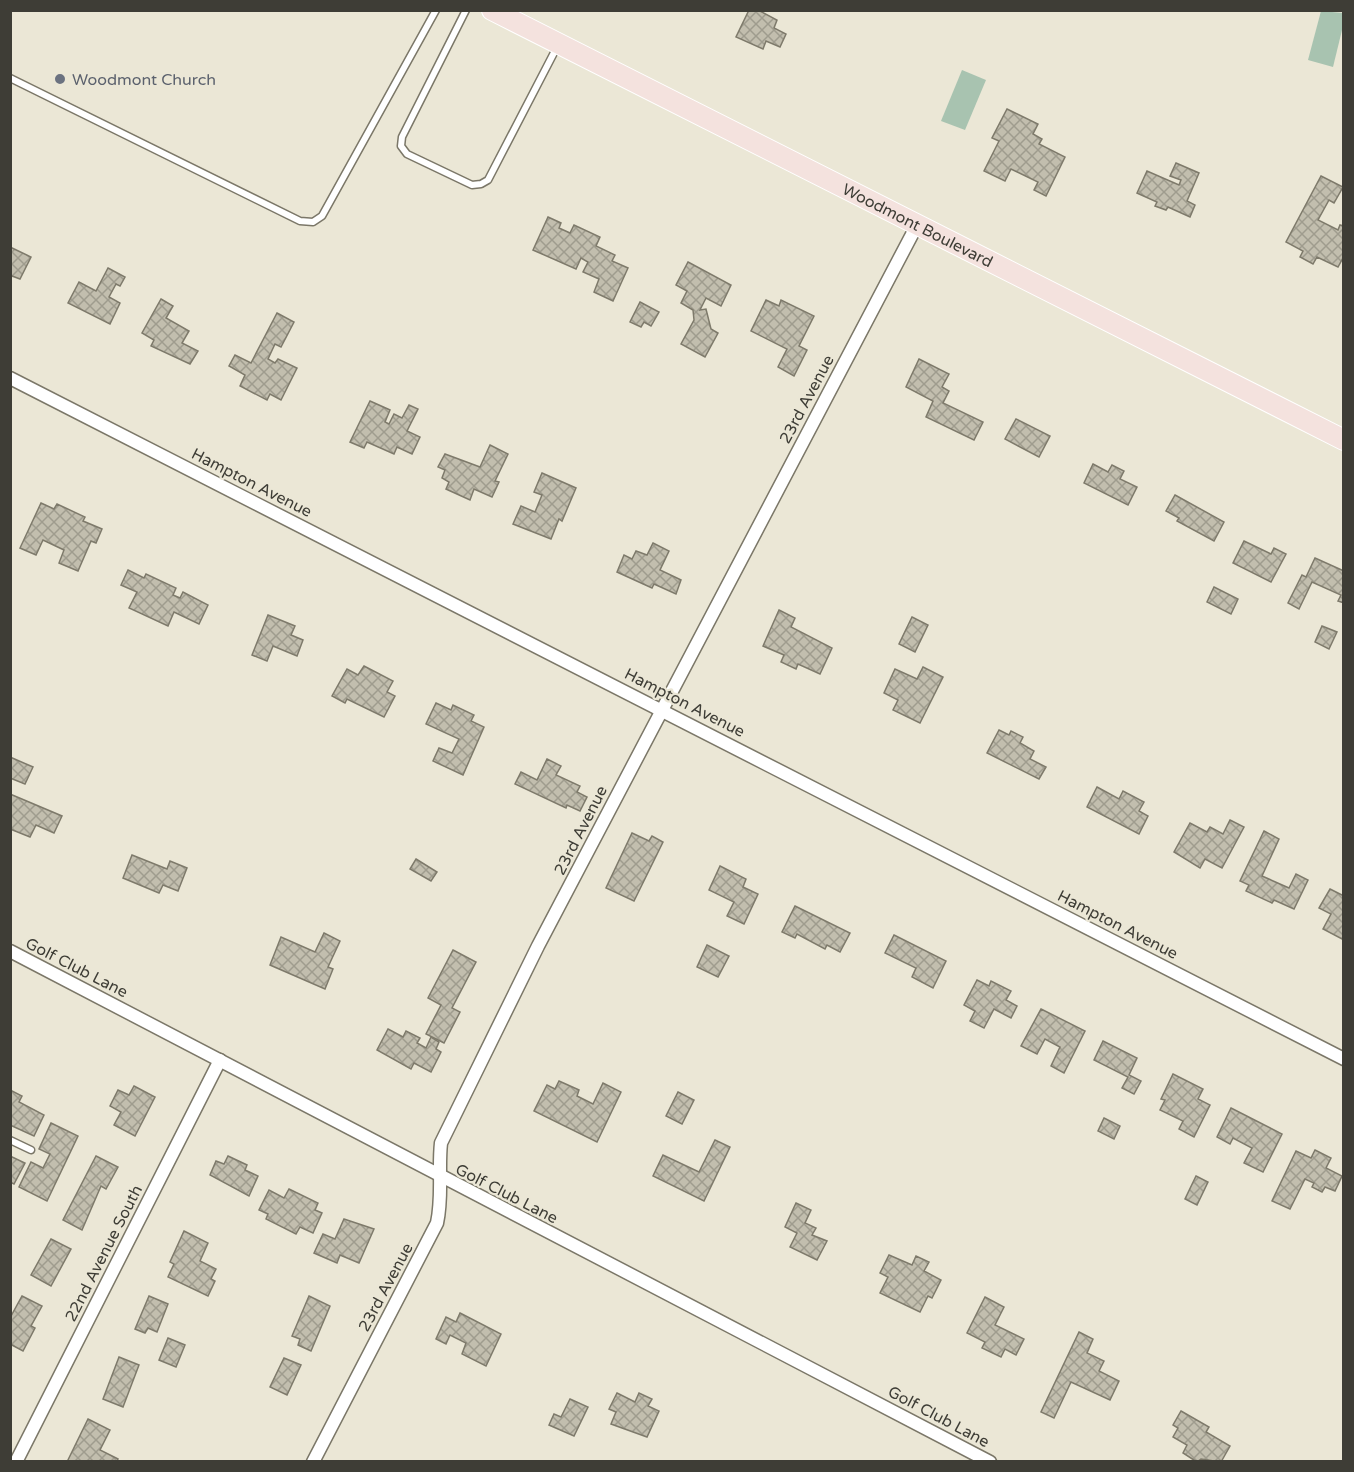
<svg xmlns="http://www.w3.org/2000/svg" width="1354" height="1472" viewBox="0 0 1354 1472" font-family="'Varela Round',sans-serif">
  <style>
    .pitch { fill: #a8c3b0 }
    .building { fill: url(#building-cross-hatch); stroke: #7e7a6b; stroke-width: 1.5 }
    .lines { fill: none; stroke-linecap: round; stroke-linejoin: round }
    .lane-casing { stroke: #7b7768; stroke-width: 9 }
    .street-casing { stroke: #7b7768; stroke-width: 15 }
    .primary-casing { stroke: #fff; stroke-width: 22 }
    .lane { stroke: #fff; stroke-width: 6 }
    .street { stroke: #fff; stroke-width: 12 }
    .primary { stroke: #f4e2de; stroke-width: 20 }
    .worship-dot { fill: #6b7280; stroke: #ebe7d6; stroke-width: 2 }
    .labels { text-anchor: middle; stroke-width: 4.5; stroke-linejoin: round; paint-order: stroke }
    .worship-label { font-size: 16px; fill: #5b616d; stroke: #ebe7d6; text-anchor: start }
    .street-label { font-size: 16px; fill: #3e3d36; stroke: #ebe7d6 }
  </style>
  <defs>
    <pattern id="building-cross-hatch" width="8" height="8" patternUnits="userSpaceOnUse" patternTransform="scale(1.5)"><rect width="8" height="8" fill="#c2beae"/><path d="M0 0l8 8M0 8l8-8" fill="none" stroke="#9f9c8e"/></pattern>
  </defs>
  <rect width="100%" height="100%" fill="#ebe7d6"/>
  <g class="pitch">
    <polygon points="1321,11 1343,13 1343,26 1333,67 1308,60"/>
    <polygon points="962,70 986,80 965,130 941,121"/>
  </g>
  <g class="building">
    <polygon points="749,10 758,10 777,20 774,28 786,34 780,47 766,41 763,49 736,37"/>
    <polygon points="1007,109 1038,124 1033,134 1042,139 1039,144 1065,157 1046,196 1034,190 1038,182 1011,169 1005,181 984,171 999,141 992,138"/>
    <polygon points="1176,163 1199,173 1187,201 1195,205 1190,217 1168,207 1166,210 1155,206 1157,202 1137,193 1147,171 1179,185 1181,180 1170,176"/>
    <polygon points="1321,176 1343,187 1334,203 1329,200 1318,220 1338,230 1340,225 1344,226 1344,256 1338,267 1317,257 1313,264 1300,257 1303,251 1286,242"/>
    <polygon points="548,217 561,223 559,228 570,233 574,225 600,237 596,246 615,255 612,261 628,268 613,301 594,292 599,279 583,272 588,262 581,258 576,269 533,250"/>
    <polygon points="10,247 31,257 20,279 12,276 10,279"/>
    <polygon points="688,262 731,285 721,306 706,298 700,310 706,309 711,329 718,333 705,357 681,344 694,320 693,310 681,303 687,291 676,285"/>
    <polygon points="108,268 125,277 120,286 116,284 109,297 120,303 110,324 68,303 79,282 96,291"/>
    <polygon points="161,299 173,306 166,318 189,331 182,343 198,351 190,364 151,346 154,340 142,333"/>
    <polygon points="766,300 779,306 781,300 814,316 799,346 807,350 794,376 778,367 787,349 751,331"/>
    <polygon points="640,302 659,312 651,326 644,322 641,327 630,322"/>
    <polygon points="277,313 294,322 281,347 275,344 268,359 275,363 278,359 297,368 281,400 270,394 267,400 240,386 245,375 229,366 235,355 251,363"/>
    <polygon points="919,359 949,374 942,387 949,391 943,403 983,422 974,440 926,417 933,401 906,387"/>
    <polygon points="370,401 390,410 385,422 389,424 394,414 402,418 409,405 418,409 407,431 420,437 412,454 397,447 394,454 367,442 364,448 350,442"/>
    <polygon points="1016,419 1050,436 1039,457 1005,439"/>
    <polygon points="490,445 508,454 495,481 499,482 492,497 474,489 470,500 446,489 449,482 442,478 445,470 438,467 445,454 480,467"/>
    <polygon points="1093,464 1108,472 1112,465 1124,471 1120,479 1137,487 1128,505 1084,483"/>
    <polygon points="542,473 576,488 562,521 559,519 551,539 513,524 521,506 535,512 542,495 534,492"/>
    <polygon points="1175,495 1224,522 1214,541 1177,521 1179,518 1166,511"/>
    <polygon points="41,503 54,509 57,504 85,517 83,521 102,529 96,543 91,541 78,571 59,563 64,550 43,540 36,555 20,548"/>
    <polygon points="1244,541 1271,554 1274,548 1286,554 1271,582 1233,563"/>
    <polygon points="653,543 669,551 660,570 681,580 676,594 654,584 652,588 617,572 624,555 632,559 636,551 647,555"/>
    <polygon points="1315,558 1344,571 1344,603 1338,601 1341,595 1312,582 1299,609 1288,603 1302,575 1306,577"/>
    <polygon points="128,570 144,578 146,574 176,588 173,595 180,598 183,592 208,605 199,624 174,612 168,626 129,608 137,592 121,585"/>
    <polygon points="1214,587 1238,599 1231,614 1207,602"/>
    <polygon points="779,610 795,618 791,627 832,648 820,674 798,664 796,669 781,662 784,655 763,646"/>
    <polygon points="268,615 295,626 291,635 303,640 297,656 273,646 267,661 252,655"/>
    <polygon points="912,617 928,625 915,652 899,644"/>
    <polygon points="1322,626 1337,632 1329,649 1315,642"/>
    <polygon points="364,666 393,681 387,692 395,696 384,717 347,699 345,703 332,696 347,669 358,675"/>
    <polygon points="923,667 943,677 920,723 893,710 898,700 884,693 895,669 917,679"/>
    <polygon points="436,703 451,710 453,705 474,715 471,721 484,727 463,775 433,761 439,748 452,753 459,739 426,724"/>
    <polygon points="999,730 1009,735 1011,731 1023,737 1020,743 1034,751 1030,759 1046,767 1039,779 987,753"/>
    <polygon points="10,757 33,767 25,784 10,778"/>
    <polygon points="547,759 561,766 556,775 580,786 577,792 587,797 580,811 567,805 566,808 515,784 521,772 537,780"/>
    <polygon points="1097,787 1119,799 1123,791 1144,802 1139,811 1148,816 1139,834 1087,807"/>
    <polygon points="10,794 62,816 54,833 36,825 30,837 10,829"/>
    <polygon points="1230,820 1244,827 1222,868 1205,859 1200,868 1174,852 1190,823 1207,832 1210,827 1223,834"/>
    <polygon points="1264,831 1279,839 1262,876 1289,888 1296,874 1308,880 1294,909 1274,900 1272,903 1246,891 1249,885 1240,881"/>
    <polygon points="632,833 649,841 652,836 663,842 634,901 606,888"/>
    <polygon points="132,855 167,869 170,861 187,868 178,891 163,885 159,893 123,878"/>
    <polygon points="416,859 437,872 431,881 410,869"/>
    <polygon points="720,866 746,879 743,887 758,894 744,924 727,916 734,902 709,890"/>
    <polygon points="1330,889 1344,896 1344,940 1323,929 1331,914 1319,908"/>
    <polygon points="795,906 850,933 840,952 827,945 825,949 797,934 795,938 782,932"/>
    <polygon points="324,933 340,941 328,967 333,969 325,989 270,965 281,937 315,952"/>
    <polygon points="894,935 946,961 933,988 912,977 916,968 885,953"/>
    <polygon points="707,945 729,956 718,977 697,967"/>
    <polygon points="453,950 476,962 452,1008 460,1012 444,1043 426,1034 441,1005 428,998"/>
    <polygon points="977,980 989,986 991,981 1011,991 1006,1000 1017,1006 1011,1018 994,1009 984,1028 970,1021 975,1011 964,1005"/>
    <polygon points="1041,1009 1085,1031 1064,1073 1051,1066 1060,1047 1045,1039 1037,1054 1021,1046"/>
    <polygon points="388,1029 403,1037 406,1031 420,1038 417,1043 426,1048 431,1037 439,1042 436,1049 441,1052 431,1072 414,1063 411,1069 377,1050"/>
    <polygon points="1103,1041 1137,1058 1129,1075 1141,1081 1134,1094 1122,1088 1128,1077 1094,1060"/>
    <polygon points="1173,1074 1203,1089 1198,1099 1210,1105 1194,1137 1179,1129 1183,1121 1160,1110 1165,1100 1161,1099"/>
    <polygon points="559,1081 579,1090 577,1096 593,1104 603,1083 621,1092 597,1142 534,1111 547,1085 555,1089"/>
    <polygon points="134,1086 155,1097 135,1136 114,1125 121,1112 110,1106 118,1090 129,1095"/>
    <polygon points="10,1090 22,1096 19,1102 44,1115 34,1136 10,1125"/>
    <polygon points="678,1092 694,1100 682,1124 666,1116"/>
    <polygon points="1231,1108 1282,1134 1263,1172 1244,1163 1252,1148 1233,1138 1230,1144 1217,1137"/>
    <polygon points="1104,1118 1120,1126 1114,1139 1098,1131"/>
    <polygon points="51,1123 78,1136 47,1201 19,1187 31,1162 43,1168 50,1154 39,1149"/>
    <polygon points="715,1140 730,1147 704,1201 653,1176 663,1155 699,1172"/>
    <polygon points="1315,1150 1331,1158 1326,1168 1342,1176 1335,1191 1325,1187 1322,1192 1312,1187 1314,1183 1305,1179 1290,1209 1272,1201 1296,1151 1311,1158"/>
    <polygon points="10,1156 25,1163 14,1184 10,1182"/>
    <polygon points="96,1156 118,1167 106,1189 101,1186 82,1230 63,1220"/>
    <polygon points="228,1156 247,1165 245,1170 258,1176 249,1196 210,1175 216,1161 224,1164"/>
    <polygon points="1196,1176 1208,1182 1197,1205 1185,1199"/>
    <polygon points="289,1189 318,1203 315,1210 322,1213 313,1233 300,1227 296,1234 266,1219 268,1214 259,1210 269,1190 284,1198"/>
    <polygon points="796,1203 811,1210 805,1223 816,1228 812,1235 827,1241 817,1260 790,1247 797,1233 785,1227"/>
    <polygon points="344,1219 374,1229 359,1263 340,1255 337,1263 314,1253 323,1234 335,1239"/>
    <polygon points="184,1231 208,1243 200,1261 216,1269 211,1279 215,1281 208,1296 168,1277 174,1264 170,1262"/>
    <polygon points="51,1239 71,1249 51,1286 31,1275"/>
    <polygon points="889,1255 912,1265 916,1256 929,1262 924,1271 941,1280 932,1298 928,1296 920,1312 880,1293 888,1277 880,1273"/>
    <polygon points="22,1296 42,1306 31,1326 35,1328 23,1351 10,1344 10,1318"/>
    <polygon points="149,1296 168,1304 157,1332 148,1328 145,1333 135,1329"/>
    <polygon points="309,1296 330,1306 311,1351 298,1345 300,1339 292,1336"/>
    <polygon points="985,1297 1004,1307 995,1325 1024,1339 1016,1355 1005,1349 1001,1357 982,1348 985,1342 967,1333"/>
    <polygon points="460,1313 501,1334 486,1366 462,1354 466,1343 450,1335 446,1344 436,1339 446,1317 456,1322"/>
    <polygon points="1079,1332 1093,1339 1087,1353 1104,1361 1099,1371 1119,1381 1110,1400 1071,1382 1054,1418 1041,1412"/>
    <polygon points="168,1338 185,1345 176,1367 159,1360"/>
    <polygon points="119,1357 139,1365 123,1407 103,1399"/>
    <polygon points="284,1358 301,1365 287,1395 270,1387"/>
    <polygon points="617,1393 635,1402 639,1393 652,1399 648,1406 659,1411 647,1437 611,1424 616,1412 609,1409"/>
    <polygon points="570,1399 588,1407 574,1436 549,1425 554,1414 561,1417"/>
    <polygon points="1181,1411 1209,1427 1206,1432 1230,1446 1221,1462 1201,1459 1197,1462 1183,1453 1187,1445 1173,1437 1178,1428 1173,1425"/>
    <polygon points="88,1419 110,1430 100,1450 118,1459 117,1462 67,1462"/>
  </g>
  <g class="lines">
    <g class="lane-casing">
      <g id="lane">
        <polyline points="466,10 402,137 401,146 407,154 472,185 481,184 488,180 558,45"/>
        <polyline points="10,78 300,221 313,222 322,216 436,10"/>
        <polyline points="10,1140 31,1150"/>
      </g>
    </g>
    <g class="street-casing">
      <g id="street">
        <polyline points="10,378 1344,1059"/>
        <polyline points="10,951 990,1462"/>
        <polyline points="16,1462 220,1060"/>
        <path d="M313,1462L437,1223C443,1196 438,1170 441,1143L538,946L917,225"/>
      </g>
    </g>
    <g class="primary-casing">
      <g id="primary">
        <path id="s1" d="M492,10L1344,440"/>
      </g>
    </g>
    <use href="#lane" class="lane"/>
    <use href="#street" class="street"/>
    <use href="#primary" class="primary"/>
  </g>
  <circle class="worship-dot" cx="60" cy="79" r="6"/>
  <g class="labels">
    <g class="worship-label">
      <text x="72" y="85">Woodmont Church</text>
    </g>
    <g class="street-label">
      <text dy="6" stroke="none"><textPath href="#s1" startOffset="477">Woodmont Boulevard</textPath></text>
      <text transform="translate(806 399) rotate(-62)" y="6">23rd Avenue</text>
      <text transform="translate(252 482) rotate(27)" y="6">Hampton Avenue</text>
      <text transform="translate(685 702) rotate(27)" y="6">Hampton Avenue</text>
      <text transform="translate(580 830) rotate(-63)" y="6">23rd Avenue</text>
      <text transform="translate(1118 924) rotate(27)" y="6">Hampton Avenue</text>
      <text transform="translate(77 967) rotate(27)" y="6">Golf Club Lane</text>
      <text transform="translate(507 1193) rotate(27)" y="6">Golf Club Lane</text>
      <text transform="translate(103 1253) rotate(-63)" y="6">22nd Avenue South</text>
      <text transform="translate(385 1287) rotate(-62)" y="6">23rd Avenue</text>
      <text transform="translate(939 1416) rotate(28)" y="6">Golf Club Lane</text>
    </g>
  </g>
  <rect width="1354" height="1472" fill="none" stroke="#3e3d36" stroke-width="24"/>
</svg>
